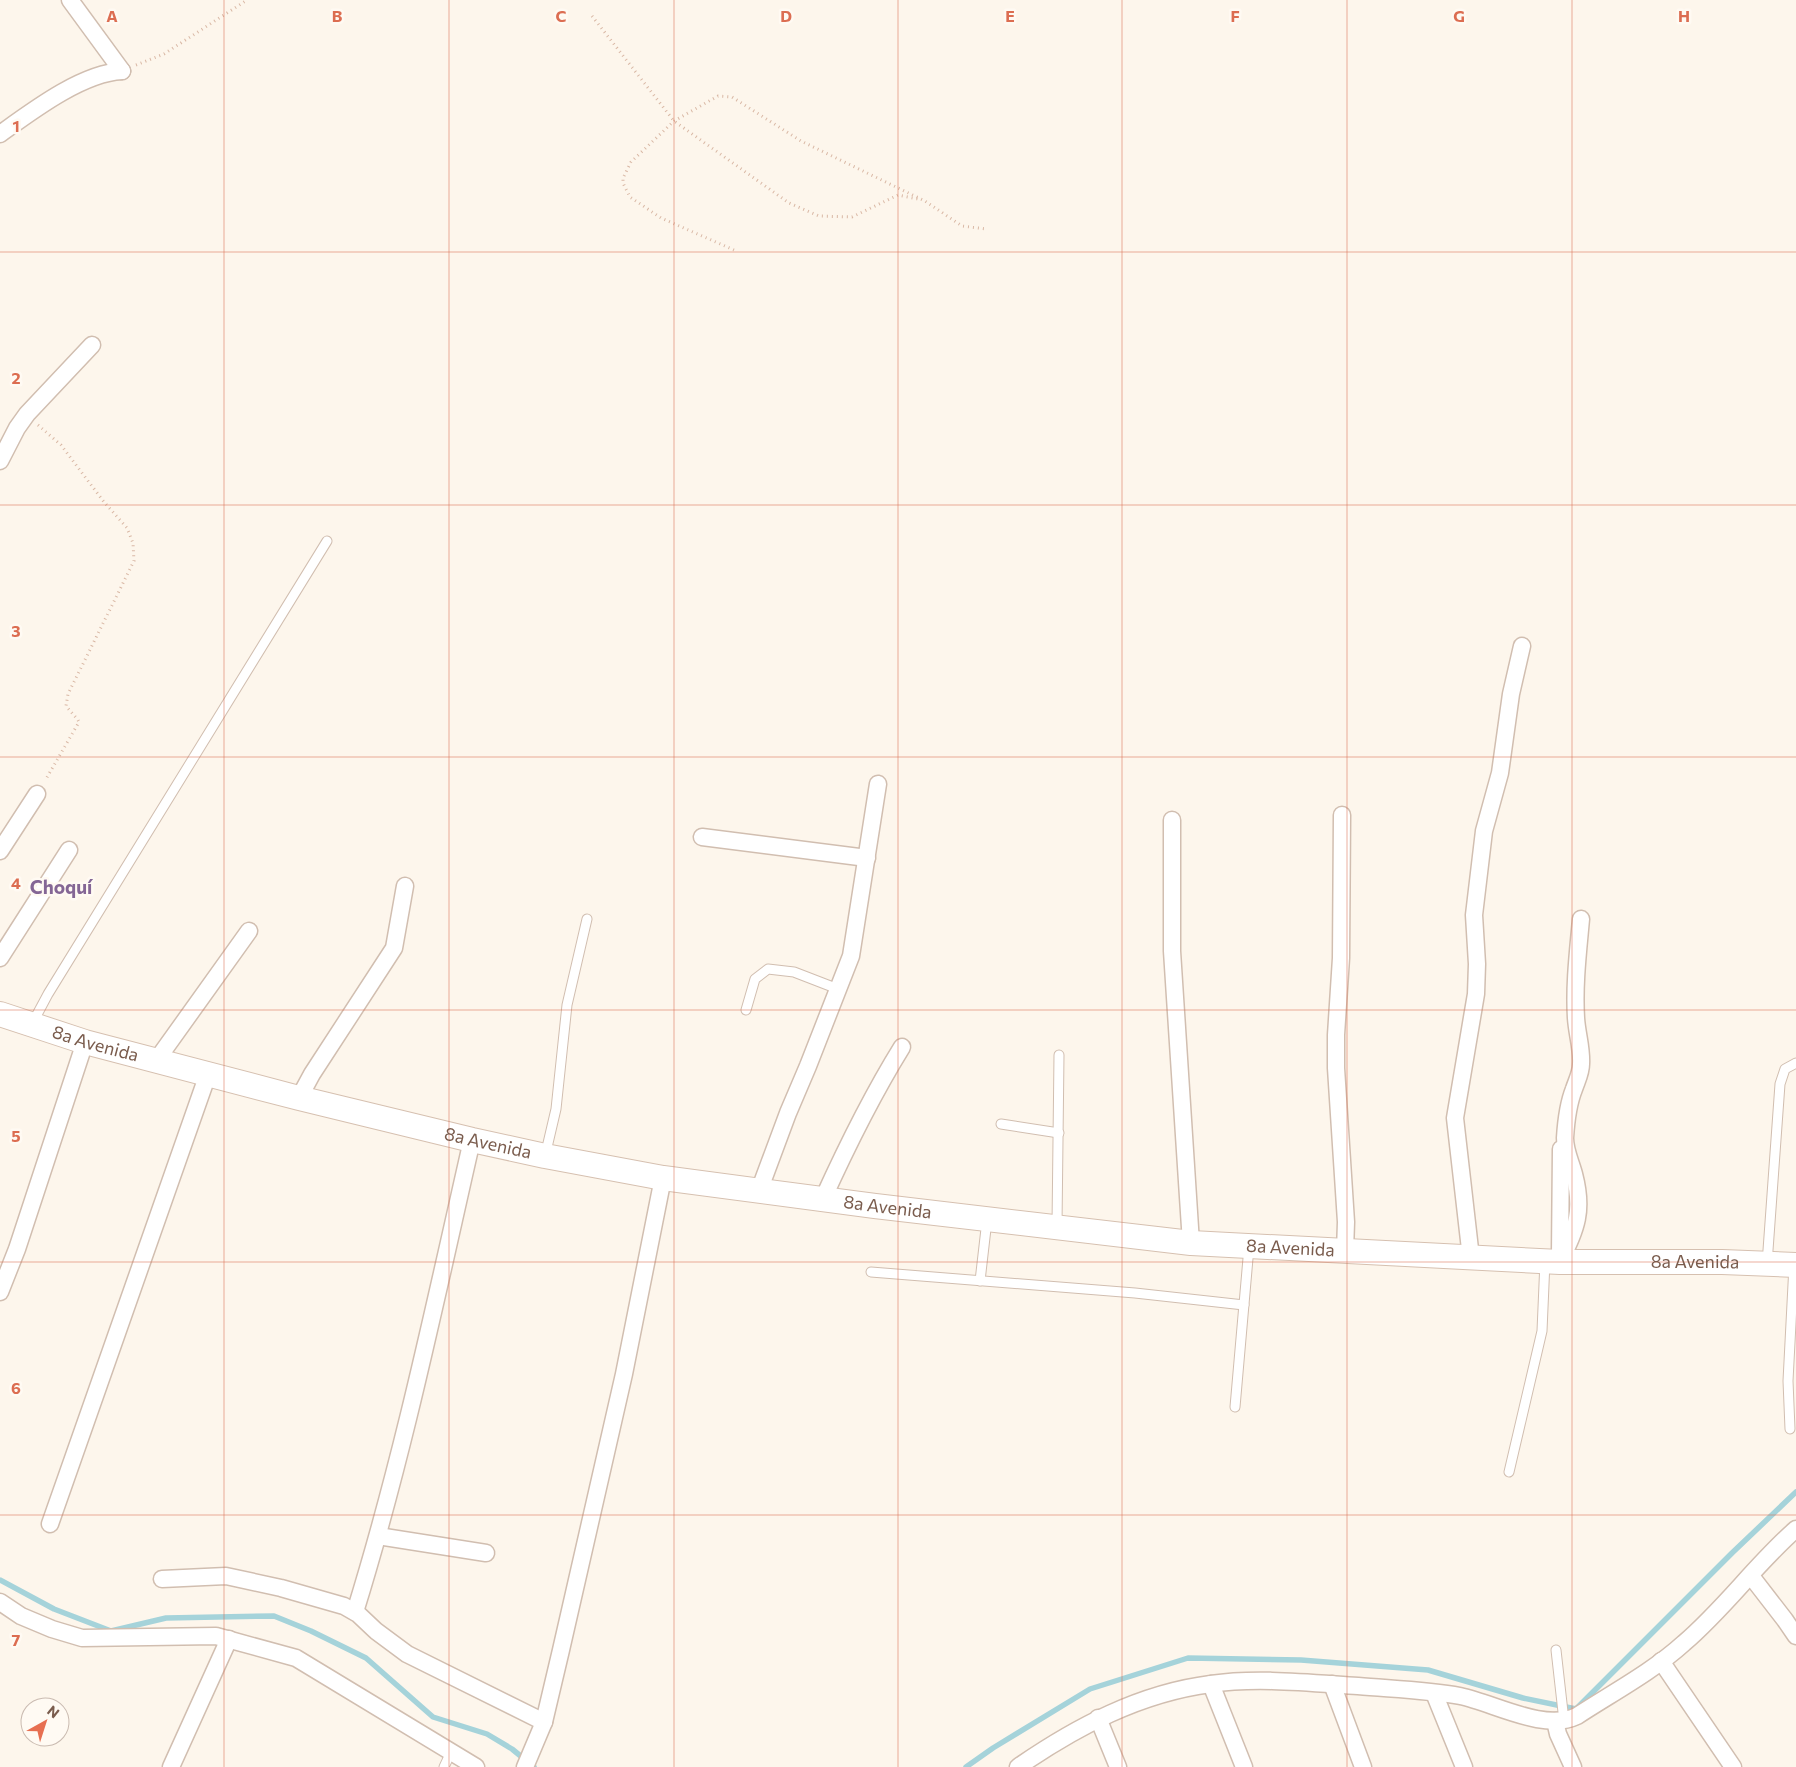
<svg xmlns="http://www.w3.org/2000/svg" width="1796" height="1767" viewBox="0 0 1796 1767" font-family="Commissioner,sans-serif">
  <style>
    .lines { fill: none; stroke-linecap: round; stroke-linejoin: round }
    .stream { stroke: #a5d3da; stroke-width: 5.5 }
    .lane-casing { stroke: #d1beb0; stroke-width: 11 }
    .street-casing { stroke: #d1beb0; stroke-width: 19 }
    .secondary-casing { stroke: #d6c0b0; stroke-width: 26 }
    .path { stroke: #d9b8a5; stroke-width: 3; stroke-dasharray: 1 4; stroke-linecap: butt }
    .lane { stroke: #fff; stroke-width: 9 }
    .street { stroke: #fff; stroke-width: 16 }
    .secondary { stroke: #fff; stroke-width: 24 }
    .grid { fill: none; stroke: #dc6d51; stroke-width: 1; stroke-opacity: 0.55 }
    .labels { text-anchor: middle; stroke-width: 5; stroke-linejoin: round; paint-order: stroke }
    .street-label { font-size: 18px; fill: #7a5c4d; stroke: #fffaf3 }
    .neighbourhood-label { font-size: 19px; font-weight: bold; fill: #846695; stroke: #fffaf3 }
    .grid-label { font-size: 16px; text-anchor: middle; font-weight: bold; fill: #dc6d51; stroke: #fffaf3; stroke-width: 5; stroke-linejoin: round; paint-order: stroke }
  </style>
  <rect width="100%" height="100%" fill="#fdf6ec"/>
  <g class="lines">
    <g class="stream">
      <polyline points="0,1580 54,1609 111,1631 166,1618 274,1616 311,1631 366,1658 433,1717 487,1734 512,1749 534,1767"/>
      <polyline points="966,1767 993,1748 1090,1689 1188,1658 1301,1660 1428,1670 1523,1698 1576,1709 1732,1553 1796,1492"/>
    </g>
    <g class="lane-casing">
      <g id="lane">
        <polyline points="746,1010 755,979 768,969 794,972 838,989"/>
        <polyline points="32,1024 48,994 327,541"/>
        <polyline points="1001,1124 1059,1133"/>
        <polyline points="545,1156 556,1109 567,1005 587,919"/>
        <polyline points="1057,1225 1059,1055"/>
        <polyline points="1767,1264 1780,1084 1785,1069 1796,1063"/>
        <polyline points="871,1272 1135,1293 1244,1305"/>
        <polyline points="980,1281 987,1220"/>
        <polyline points="1235,1407 1249,1247"/>
        <polyline points="1790,1429 1788,1381 1794,1265"/>
        <polyline points="1509,1472 1542,1331 1545,1261"/>
        <polyline points="1556,1650 1564,1721"/>
        <polyline points="444,1767 451,1752"/>
      </g>
    </g>
    <g class="street-casing">
      <g id="street">
        <polyline points="70,0 122,71"/>
        <path d="M0,134C32,111 82,73 122,71"/>
        <polyline points="0,461 17,428 27,414 92,345"/>
        <polyline points="1342,815 1341,958 1336,1035 1336,1068 1346,1222 1345,1251"/>
        <polyline points="1172,820 1172,951 1191,1243"/>
        <polyline points="702,837 867,858"/>
        <polyline points="0,851 37,794"/>
        <polyline points="0,958 69,850"/>
        <polyline points="156,1061 249,931"/>
        <polyline points="299,1098 312,1074 394,948 405,886"/>
        <polyline points="759,1191 788,1113 808,1066 851,956 878,784"/>
        <path d="M823,1199C847,1146 871,1097 902,1047"/>
        <polyline points="1560,1254 1561,1149"/>
        <polyline points="1471,1258 1455,1118 1476,994 1477,964 1474,915 1484,831 1500,773 1511,694 1522,646"/>
        <path d="M1560,1262C1576,1228 1584,1212 1574,1174C1571,1162 1565,1151 1565,1138C1566,1122 1568,1104 1574,1089C1577,1080 1581,1073 1581,1064C1582,1048 1577,1034 1576,1018C1574,985 1578,952 1581,919"/>
        <polyline points="0,1292 17,1249 85,1042"/>
        <polyline points="50,1524 208,1074"/>
        <polyline points="378,1536 486,1553"/>
        <polyline points="1751,1576 1785,1620 1796,1636"/>
        <polyline points="162,1579 226,1576 281,1588 344,1606 358,1614 376,1631 407,1654 544,1722"/>
        <polyline points="0,1602 21,1616 52,1629 82,1638 216,1636 296,1658 476,1767"/>
        <path d="M355,1612C403,1457 436,1298 472,1140"/>
        <polyline points="1661,1661 1733,1767"/>
        <polyline points="1211,1684 1244,1767"/>
        <polyline points="1332,1684 1363,1767"/>
        <polyline points="1434,1693 1464,1767"/>
        <polyline points="1098,1718 1118,1767"/>
        <polyline points="1555,1721 1558,1734 1573,1767"/>
        <polyline points="171,1767 229,1639"/>
        <polyline points="525,1767 544,1722 561,1650 624,1374 663,1178"/>
        <path d="M1018,1767C1076,1727 1140,1693 1211,1684C1256,1677 1312,1683 1358,1686C1392,1689 1427,1690 1460,1696C1494,1703 1544,1732 1577,1716C1612,1693 1652,1672 1684,1643C1725,1608 1756,1564 1796,1529"/>
      </g>
    </g>
    <g class="secondary-casing">
      <g id="secondary">
        <path id="s1" d="M0,1014L85,1042L299,1098L472,1140L545,1156L663,1178L875,1206L1191,1243L1560,1262H1722L1796,1265"/>
      </g>
    </g>
    <g class="path">
      <polyline points="592,16 674,121 789,203 819,216 852,217 898,195 918,199"/>
      <polyline points="136,65 164,54 247,0"/>
      <polyline points="734,250 661,218 630,197 623,183 623,178 631,162 674,121 718,96 732,97 801,141 925,201 962,226 986,229"/>
      <polyline points="38,425 61,445 104,502 127,528 133,543 134,561 68,694 66,706 78,720 79,722 46,779"/>
    </g>
    <use href="#lane" class="lane"/>
    <use href="#street" class="street"/>
    <use href="#secondary" class="secondary"/>
  </g>
  <path class="grid" d="M224,0V1767M449,0V1767M674,0V1767M898,0V1767M1122,0V1767M1347,0V1767M1572,0V1767M0,252H1796M0,505H1796M0,757H1796M0,1010H1796M0,1262H1796M0,1515H1796"/>
  <g class="labels">
    <g class="street-label">
      <text dy="6" stroke="none"><textPath href="#s1" startOffset="100">8a Avenida</textPath></text>
      <text dy="6" stroke="none"><textPath href="#s1" startOffset="505">8a Avenida</textPath></text>
      <text dy="6" stroke="none"><textPath href="#s1" startOffset="910">8a Avenida</textPath></text>
      <text dy="6" stroke="none"><textPath href="#s1" startOffset="1315">8a Avenida</textPath></text>
      <text dy="6" stroke="none"><textPath href="#s1" startOffset="1720">8a Avenida</textPath></text>
    </g>
    <g class="neighbourhood-label">
      <text x="61" y="894">Choquí</text>
    </g>
  </g>
  <g class="grid-label">
    <text x="112" y="22">A</text>
    <text x="337" y="22">B</text>
    <text x="561" y="22">C</text>
    <text x="786" y="22">D</text>
    <text x="1010" y="22">E</text>
    <text x="1235" y="22">F</text>
    <text x="1459" y="22">G</text>
    <text x="1684" y="22">H</text>
    <text x="16" y="132">1</text>
    <text x="16" y="384">2</text>
    <text x="16" y="637">3</text>
    <text x="16" y="889">4</text>
    <text x="16" y="1142">5</text>
    <text x="16" y="1394">6</text>
    <text x="16" y="1646">7</text>
  </g>
  <g transform="translate(45 1722) rotate(39)"><circle r="24" fill="#fffaf3" stroke="#cabbb1"/>
  <path d="M0-4L9 19L0 12L-9 19Z" fill="#e76f51"/>
  <text y="-8" font-size="14" font-weight="bold" text-anchor="middle" fill="#7a5c4d">N</text>
  </g>
</svg>
